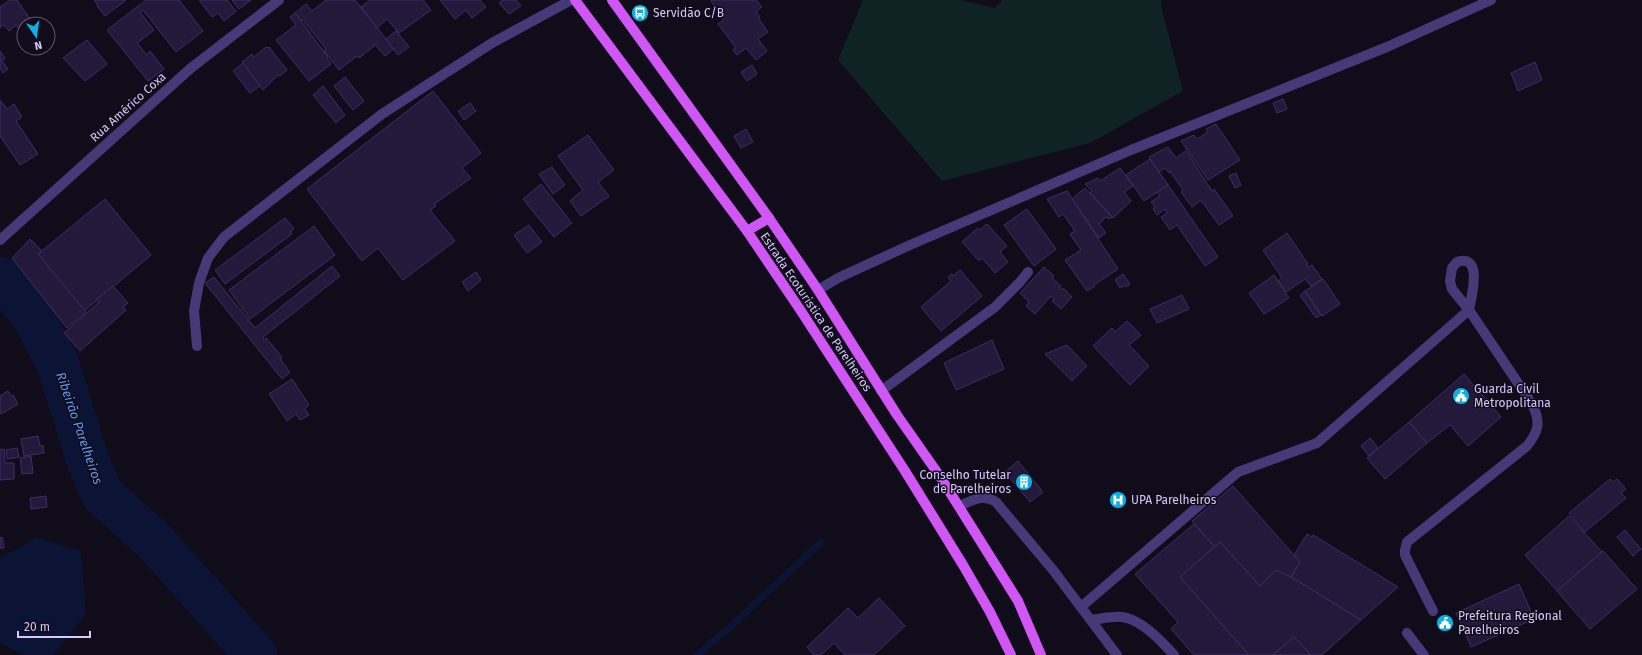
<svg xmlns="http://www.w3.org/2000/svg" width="1642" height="655" viewBox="0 0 1642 655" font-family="'Fira Sans',sans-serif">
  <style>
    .green { fill: #0f2224 }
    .water { fill: #0b1434 }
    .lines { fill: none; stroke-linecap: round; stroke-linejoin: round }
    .stream { stroke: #0b1434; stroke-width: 7 }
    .river { stroke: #0b1434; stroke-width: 43 }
    .building { fill: #24193a; stroke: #402c65 }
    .lane { stroke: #453977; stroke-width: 10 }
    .street { stroke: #453977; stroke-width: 10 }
    .primary { stroke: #d056f5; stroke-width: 10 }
    .labels { text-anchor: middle; stroke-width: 3; stroke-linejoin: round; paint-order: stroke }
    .poi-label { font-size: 12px; fill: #d6c9fc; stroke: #100c1a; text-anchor: start }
    .street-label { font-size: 12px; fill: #d6c9fc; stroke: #100c1a }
    .water-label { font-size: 13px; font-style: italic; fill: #5d99f5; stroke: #100c1a }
  </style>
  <rect width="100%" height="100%" fill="#100c1a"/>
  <polygon class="green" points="863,0 960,0 995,8 1003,0 1162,0 1161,6 1183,91 1090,143 942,181 838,60"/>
  <polygon class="water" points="36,537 81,551 86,614 53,655 24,655 0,643 0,559"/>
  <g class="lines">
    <polyline class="stream" points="697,655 728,629 821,542"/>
    <polyline class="river" points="0,278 30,311 58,364 87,458 102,494 155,542 256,655"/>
  </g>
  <g class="building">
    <polygon points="10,0 17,0 33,23 24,24 24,29 21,32 16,25 9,31 4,25 0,28 0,7"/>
    <polygon points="94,0 126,0 105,16 97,6 98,5"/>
    <polygon points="146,0 179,0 203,31 176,52 143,10 140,12 154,30 137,43 147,55 150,51 164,69 148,81 107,30"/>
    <polygon points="199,0 227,0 236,11 224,21 218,13 212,17"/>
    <polygon points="232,0 251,0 239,9"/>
    <polygon points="326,0 355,0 394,49 385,56 374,44 374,46 359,58 357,56 339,70 324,51 326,49 303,20 301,21 295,13 306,4 312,11"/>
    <polygon points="370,0 423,0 431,10 399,33 387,19 377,28 361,7"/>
    <polygon points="440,0 480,0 486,7 472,18 466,10 455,19"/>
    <polygon points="503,0 516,0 521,6 509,14 499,3"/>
    <polygon points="712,0 756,0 762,7 756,12 760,17 758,18 768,32 758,39 767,51 756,60 746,48 737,55 733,50 736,48 718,24 724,19 711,1"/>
    <polygon points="295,13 328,57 327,58 331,64 309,81 276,40 296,25 290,17"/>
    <polygon points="396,31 409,47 398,55 386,39"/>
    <polygon points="87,40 107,64 85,81 63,58"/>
    <polygon points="266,47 268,48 269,47 287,70 280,76 278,75 263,90 242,62 252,54 254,57"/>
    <polygon points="0,51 5,58 2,61 8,69 3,73 0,68"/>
    <polygon points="1535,62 1542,80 1518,91 1511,73"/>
    <polygon points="243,63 260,86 250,93 233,71"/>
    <polygon points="752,65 757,74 747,81 741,72"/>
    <polygon points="345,77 364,101 353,110 334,86"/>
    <polygon points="323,86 345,115 336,123 313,95"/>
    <polygon points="433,91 481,153 462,168 471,178 434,204 436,206 430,210 455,241 403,280 378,248 362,261 307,189"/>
    <polygon points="1283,99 1287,109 1277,113 1273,103"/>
    <polygon points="0,100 7,109 14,104 22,117 16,121 38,154 20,165 0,136"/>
    <polygon points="470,103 476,111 464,120 458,111"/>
    <polygon points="1216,124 1240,160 1208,180 1181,141 1194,135 1197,139 1208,132 1206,129"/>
    <polygon points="746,129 753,142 741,148 734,136"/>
    <polygon points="588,135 614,170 598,182 609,196 581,216 570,201 583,190 558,156"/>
    <polygon points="1168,147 1176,158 1186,151 1212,191 1214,189 1233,216 1219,225 1201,200 1192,207 1181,192 1183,190 1170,171 1169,173 1165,168 1159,172 1149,157"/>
    <polygon points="1150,159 1168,185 1144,201 1126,175"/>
    <polygon points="552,167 565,185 553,194 539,174"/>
    <polygon points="1120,168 1133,186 1124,192 1131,201 1113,218 1090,193 1092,191 1085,184 1098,178 1100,181"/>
    <polygon points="1236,173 1241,185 1235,188 1229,176"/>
    <polygon points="541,184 572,223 554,237 523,199"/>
    <polygon points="1168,185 1218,257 1205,266 1177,225 1170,230 1161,217 1167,213 1165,209 1157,215 1153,209 1155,207 1151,202 1160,196 1157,192"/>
    <polygon points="1085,188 1112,217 1109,219 1106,217 1099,224 1106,233 1099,238 1072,199"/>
    <polygon points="1067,191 1118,269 1094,285 1095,286 1087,291 1065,260 1081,250 1070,234 1075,231 1063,214 1059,217 1047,199"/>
    <polygon points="105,199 151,255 84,311 38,254"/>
    <polygon points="1027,209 1056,249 1034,266 1004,225"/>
    <polygon points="285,218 294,229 290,232 292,234 225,284 215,270"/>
    <polygon points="987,224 1007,246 1000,252 1008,262 995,273 982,258 979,261 962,242 978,228 980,230"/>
    <polygon points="529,225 542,242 527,253 514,235"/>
    <polygon points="314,226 335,255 250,319 229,290"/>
    <polygon points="1287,233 1308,264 1306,265 1308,267 1312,265 1322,279 1311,286 1305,279 1286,292 1278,281 1282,278 1263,250"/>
    <polygon points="30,239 42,251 38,254 86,312 67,328 12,258"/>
    <polygon points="332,266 340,276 263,337 264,340 266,338 282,357 280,359 290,372 282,379 205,283 214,277 255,328"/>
    <polygon points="1044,267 1054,276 1052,278 1061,286 1059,288 1061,290 1063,288 1072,297 1061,309 1052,301 1054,299 1051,296 1035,314 1026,306 1029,302 1020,293"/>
    <polygon points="960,270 982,296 941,331 921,307 951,281 948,277 952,274 953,276"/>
    <polygon points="476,272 481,280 468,291 462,282"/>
    <polygon points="1123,274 1130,284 1126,287 1125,285 1120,288 1115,280"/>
    <polygon points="1274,275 1289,298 1264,314 1249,293"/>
    <polygon points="1323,279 1340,304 1322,316 1305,291"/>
    <polygon points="113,286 128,303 123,307 126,310 80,351 64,333 99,302 97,299"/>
    <polygon points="1305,291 1321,315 1316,318 1300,295"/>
    <polygon points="1182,295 1189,309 1157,323 1150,309"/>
    <polygon points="1127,321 1141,335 1129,345 1149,366 1130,385 1093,346 1112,328 1115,332"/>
    <polygon points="992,340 1004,369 956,390 944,363"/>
    <polygon points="1067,345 1087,366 1072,381 1045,354"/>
    <polygon points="1464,374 1501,417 1468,446 1450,425 1427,443 1409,422"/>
    <polygon points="292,379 309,405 305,409 309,415 300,420 296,414 287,421 269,394"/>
    <polygon points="8,391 11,396 13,395 18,404 1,414 0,412 0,396"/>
    <polygon points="1409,422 1427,443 1385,479 1367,458"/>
    <polygon points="38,436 40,446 43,445 44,453 24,456 21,439"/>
    <polygon points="1370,438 1378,448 1369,456 1361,446"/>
    <polygon points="17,448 19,457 7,459 6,450"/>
    <polygon points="4,449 5,463 14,463 14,479 0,480 0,450"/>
    <polygon points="31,456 33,473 22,474 20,458"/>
    <polygon points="1018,461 1043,492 1030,502 1005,472"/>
    <polygon points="1610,479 1613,482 1617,479 1626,489 1621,493 1626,498 1585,532 1569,513"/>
    <polygon points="1233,486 1300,562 1291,577 1276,570 1260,586 1220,542 1215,547 1192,521"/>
    <polygon points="46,496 47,507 31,509 30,498"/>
    <polygon points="1569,516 1602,552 1557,591 1525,555"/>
    <polygon points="1194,524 1215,547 1180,577 1249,655 1194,655 1171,629 1178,622 1135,574"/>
    <polygon points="1625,530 1641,549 1633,556 1617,537"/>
    <polygon points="1307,534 1312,537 1313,535 1398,587 1361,620 1291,577 1300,562 1294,555"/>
    <polygon points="2,537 4,548 0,548 0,538"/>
    <polygon points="1220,542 1260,586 1276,570 1291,577 1361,620 1322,655 1311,655 1294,637 1273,655 1249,655 1180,577"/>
    <polygon points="1603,551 1637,589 1590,629 1557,591"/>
    <polygon points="1519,584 1534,619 1471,647 1456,613"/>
    <polygon points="879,598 905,626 874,655 845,655 834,643 821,655 814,655 807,647 848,608 858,618"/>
    <polygon points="1294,637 1311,655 1273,655"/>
  </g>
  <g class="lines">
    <g class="lane">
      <polyline points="197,346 194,311 199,283 208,258 224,237 382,114 492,43 571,0"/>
      <path d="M959,506C972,501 983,493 996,502L1053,570L1117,655"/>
      <path d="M1081,607L1238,472L1317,443L1469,310C1471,298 1484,253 1457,262L1452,268L1450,281L1452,289L1469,310L1532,404C1541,422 1539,431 1527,446L1407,542L1405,550V555L1433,611"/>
      <path d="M1091,620C1100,619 1112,616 1122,617C1141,619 1161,641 1174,655"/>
      <polyline points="1407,633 1424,655"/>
    </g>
    <g class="street">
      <polyline points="0,240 191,68 279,0"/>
      <polyline points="818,290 838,278 910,245 1131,150 1387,47 1491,0"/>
      <polyline points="881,391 995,307 1020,282 1028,272"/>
    </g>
    <g class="primary">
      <polyline points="575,0 747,231 799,308 905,471 963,565 990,612 1011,655"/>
      <polyline points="612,0 769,218 818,290 897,415 939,475 1018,601 1041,655"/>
      <polyline points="747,231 769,218"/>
    </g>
  </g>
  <defs>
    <g id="bus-disc" transform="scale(0.9)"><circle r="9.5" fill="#0eafe3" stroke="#100c1a"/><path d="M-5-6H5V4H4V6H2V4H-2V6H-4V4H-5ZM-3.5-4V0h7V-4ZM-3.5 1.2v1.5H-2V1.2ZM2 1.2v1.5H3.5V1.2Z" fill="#fff"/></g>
    <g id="civic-disc" transform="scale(0.9)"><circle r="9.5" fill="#0eafe3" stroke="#100c1a"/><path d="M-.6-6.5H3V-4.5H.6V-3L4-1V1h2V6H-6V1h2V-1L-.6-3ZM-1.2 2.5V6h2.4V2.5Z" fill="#fff"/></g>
    <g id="building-disc" transform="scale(0.9)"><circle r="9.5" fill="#0eafe3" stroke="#100c1a"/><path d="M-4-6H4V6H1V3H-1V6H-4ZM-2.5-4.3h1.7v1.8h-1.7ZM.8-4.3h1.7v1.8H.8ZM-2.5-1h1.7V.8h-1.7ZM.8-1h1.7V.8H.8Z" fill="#fff"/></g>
    <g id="hospital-disc" transform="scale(0.9)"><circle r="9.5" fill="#0eafe3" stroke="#100c1a"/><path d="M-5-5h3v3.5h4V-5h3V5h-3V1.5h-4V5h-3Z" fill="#fff"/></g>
  </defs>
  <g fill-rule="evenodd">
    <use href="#bus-disc" x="640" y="13"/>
    <use href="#civic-disc" x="1461" y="396"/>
    <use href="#building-disc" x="1024" y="482"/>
    <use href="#hospital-disc" x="1118" y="500"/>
    <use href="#civic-disc" x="1445" y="623"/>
  </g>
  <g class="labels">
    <g class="poi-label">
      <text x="653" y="17">Servidão C/B</text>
      <text x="1474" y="393">Guarda Civil<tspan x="1474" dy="14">Metropolitana</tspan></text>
      <text x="1011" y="479" text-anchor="end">Conselho Tutelar<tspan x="1011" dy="14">de Parelheiros</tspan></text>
      <text x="1131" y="504">UPA Parelheiros</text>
      <text x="1458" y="620">Prefeitura Regional<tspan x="1458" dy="14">Parelheiros</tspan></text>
    </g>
    <g class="street-label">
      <text transform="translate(128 107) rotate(-42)" y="4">Rua Américo Coxa</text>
      <text transform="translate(816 312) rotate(56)" y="4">Estrada Ecoturistica de Parelheiros</text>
    </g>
    <g class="water-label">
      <text transform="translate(80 428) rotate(71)" y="5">Ribeirão Parelheiros</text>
    </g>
  </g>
  <g transform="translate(36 36) rotate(167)"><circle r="19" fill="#100c1a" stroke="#5f5874"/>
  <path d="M0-3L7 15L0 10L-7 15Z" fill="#0eafe3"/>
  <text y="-6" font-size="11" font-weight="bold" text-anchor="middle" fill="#d6c9fc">N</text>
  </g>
  <path d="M18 631v6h72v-6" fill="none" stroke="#d6c9fc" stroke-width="2"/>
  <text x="24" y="631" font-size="12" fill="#d6c9fc" stroke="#100c1a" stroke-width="3" paint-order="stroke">20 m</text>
</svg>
